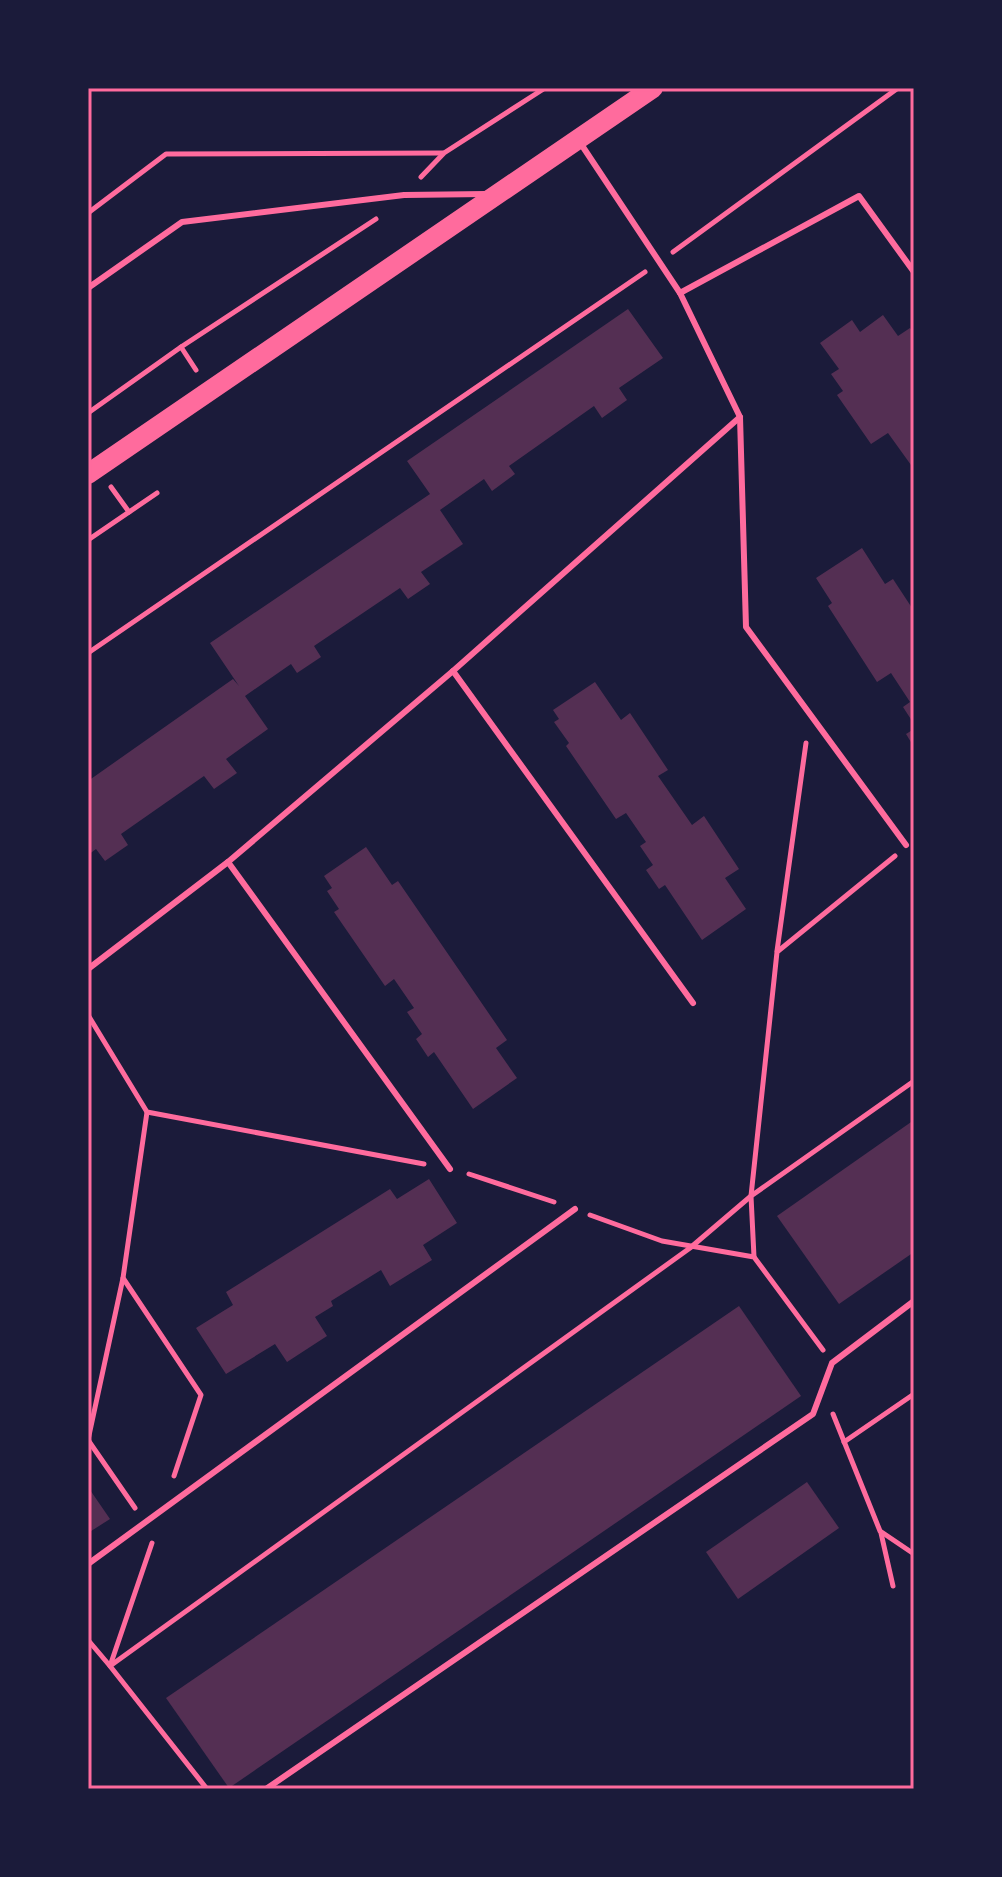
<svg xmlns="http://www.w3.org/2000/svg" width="1002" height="1877" viewBox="0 0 1002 1877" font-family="'Source Sans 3',sans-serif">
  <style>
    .building { fill: #542f53 }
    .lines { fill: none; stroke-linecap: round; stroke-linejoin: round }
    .path { stroke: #ff6b9d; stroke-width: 5 }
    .service { stroke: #ff6b9d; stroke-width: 6 }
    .primary { stroke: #ff6b9d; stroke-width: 20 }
    .neatline { fill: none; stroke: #ff6b9d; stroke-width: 3 }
  </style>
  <rect width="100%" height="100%" fill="#1b1b3a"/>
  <g class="building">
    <polygon points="628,309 663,358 619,388 627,400 602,418 594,406 509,466 515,474 492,491 484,479 440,510 463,544 421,572 430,584 408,599 400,588 314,646 321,657 297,673 291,664 245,696 268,729 226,759 237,773 214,789 204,776 121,834 128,845 105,861 96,849 88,855 88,781 233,679 239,686 210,643 430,494 407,461"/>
    <polygon points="883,315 898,336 910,328 914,334 914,463 911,465 888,433 871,444 837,395 843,391 831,374 839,369 820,343 852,320 860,332"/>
    <polygon points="862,548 885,584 893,579 914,611 914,724 903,707 910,702 891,673 877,682 828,606 832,603 816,578"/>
    <polygon points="595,682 621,720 630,713 668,770 658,776 692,825 704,816 739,869 725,878 746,909 702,940 665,885 659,889 646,870 653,865 640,846 646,842 626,813 616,819 566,746 569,743 554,722 559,719 553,710"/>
    <polygon points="914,729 914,747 906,734"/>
    <polygon points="366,847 392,885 398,881 507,1040 496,1048 517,1078 473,1109 434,1052 428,1057 416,1039 422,1034 407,1012 414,1008 394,979 385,986 334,912 339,909 327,891 332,888 324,876"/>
    <polygon points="914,1120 914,1252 839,1304 777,1216"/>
    <polygon points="429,1179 457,1223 423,1245 432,1260 390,1286 381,1270 331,1301 333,1306 315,1317 327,1336 287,1362 275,1344 226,1374 196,1328 233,1305 226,1292 390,1189 397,1199"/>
    <polygon points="739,1306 801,1396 229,1788 166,1698"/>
    <polygon points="807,1482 839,1528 738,1599 706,1552"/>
    <polygon points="88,1487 110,1519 88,1533"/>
  </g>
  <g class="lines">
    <g class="path">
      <polyline points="421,177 444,153 545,88"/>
      <polyline points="88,213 166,154 443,153"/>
      <polyline points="673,252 898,88"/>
      <polyline points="181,347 196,370"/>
      <polyline points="88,413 181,347 376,219"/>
      <polyline points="111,487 129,512"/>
      <polyline points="88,540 157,493"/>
      <polyline points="88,653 645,272"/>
      <polyline points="777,951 806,743"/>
      <polyline points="88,1015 147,1112 424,1164"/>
      <polyline points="147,1112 123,1278 201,1395 174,1476"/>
      <polyline points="469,1174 554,1202"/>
      <polyline points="590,1215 662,1241 754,1257 823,1350"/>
      <polyline points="754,1257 751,1196 777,952 895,856"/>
      <polyline points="833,1414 880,1531 914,1554"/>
      <polyline points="88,1440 123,1278"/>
      <polyline points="88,1440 135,1508"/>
      <polyline points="844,1442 914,1394"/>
      <polyline points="881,1533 893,1586"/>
      <polyline points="152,1543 110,1666 207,1789"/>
      <polyline points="88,1640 110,1666 690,1248 751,1196 914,1081"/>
    </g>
    <g class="service">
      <polyline points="579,141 680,293 740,417 746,627 906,845"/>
      <polyline points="88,288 182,222 404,195 486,194"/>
      <polyline points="680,293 859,196 914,272"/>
      <polyline points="453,671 693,1003"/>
      <polyline points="228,862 450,1169"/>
      <polyline points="88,969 228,862 453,671 740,417"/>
      <polyline points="88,1564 575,1209"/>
      <polyline points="266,1789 813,1414 832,1363 914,1301"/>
    </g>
    <polyline class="primary" points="88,474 653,88"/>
  </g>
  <rect width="1002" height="1877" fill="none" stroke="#1b1b3a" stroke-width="180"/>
  <rect x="90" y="90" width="822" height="1697" class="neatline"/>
</svg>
